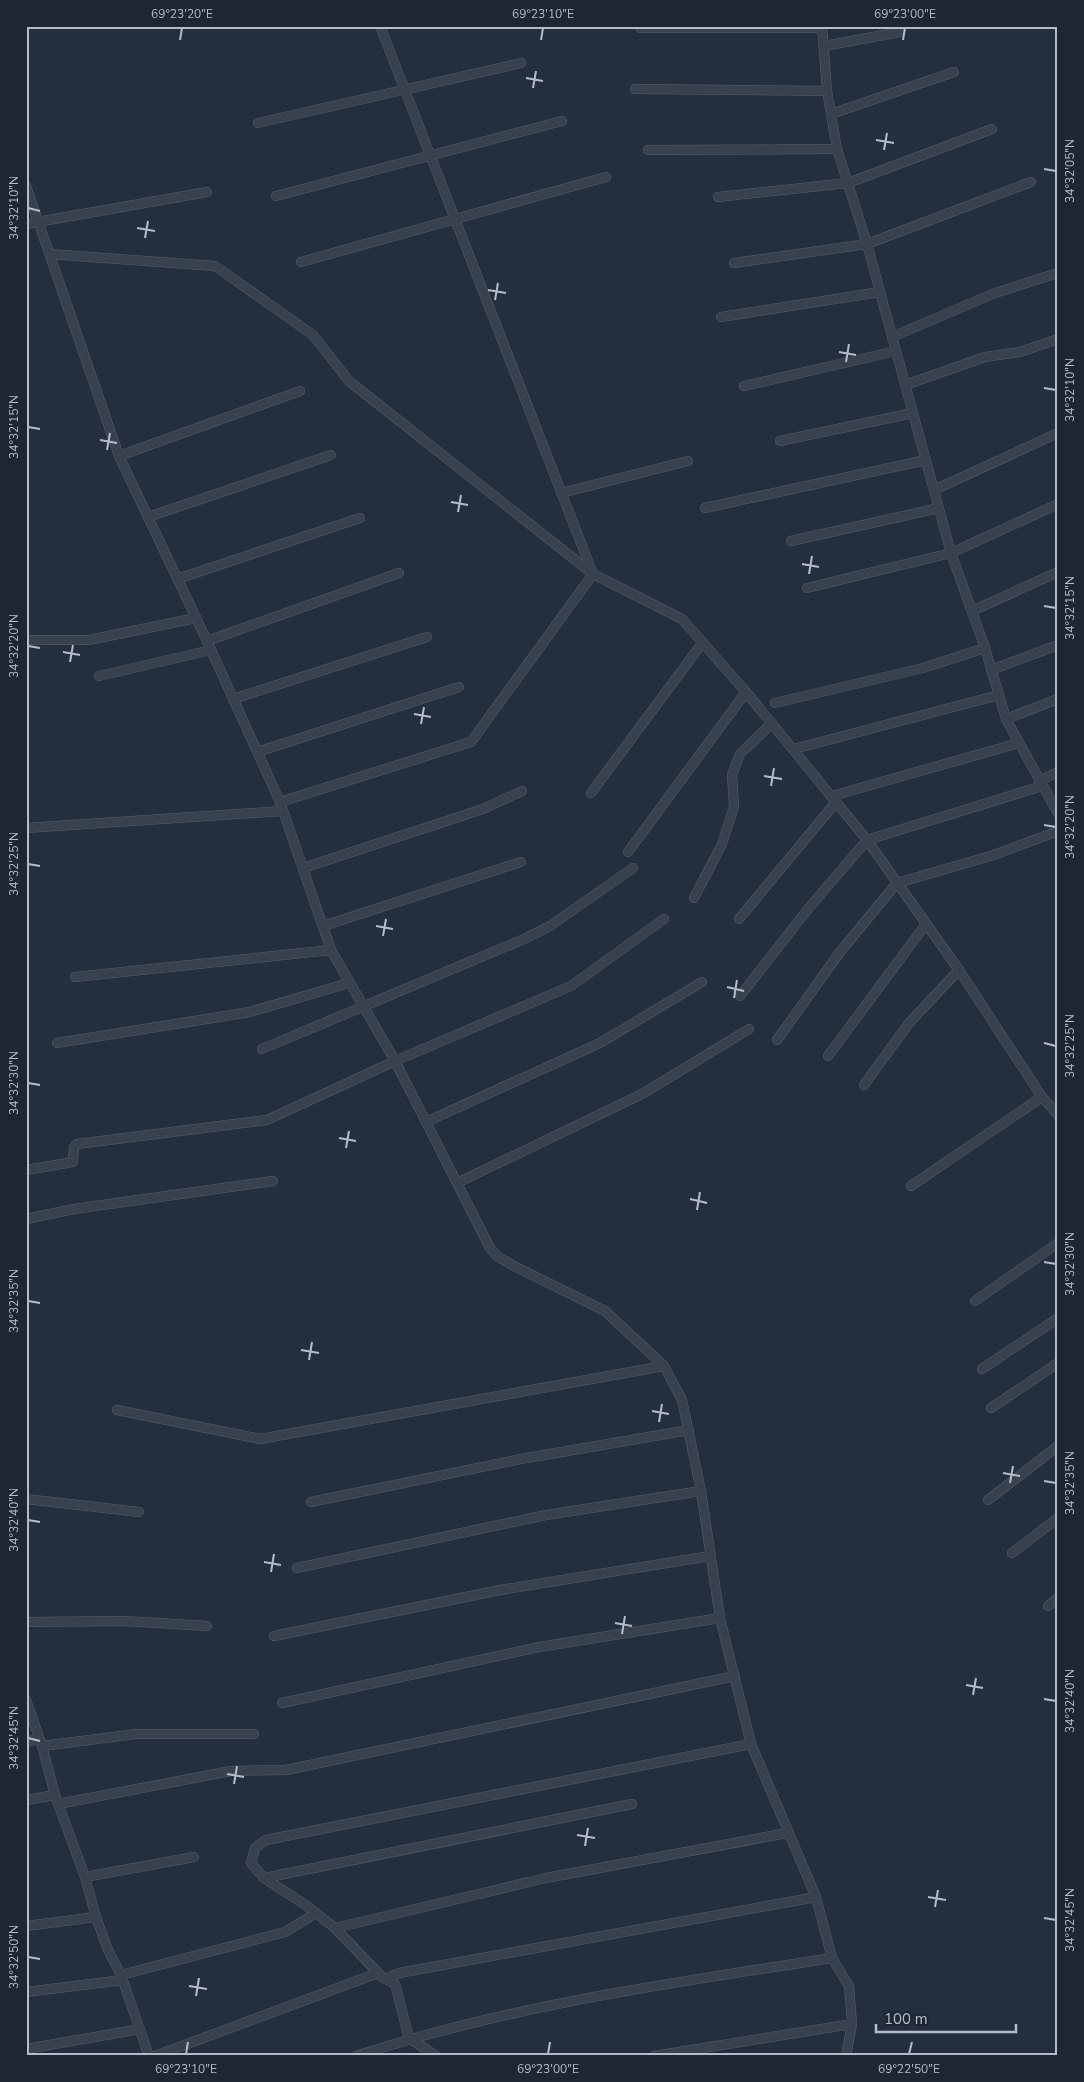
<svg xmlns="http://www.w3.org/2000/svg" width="1084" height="2082" viewBox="0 0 1084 2082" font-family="'Nunito Sans',sans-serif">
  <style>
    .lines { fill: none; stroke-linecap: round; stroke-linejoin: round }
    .street-casing { stroke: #565f6c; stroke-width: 10 }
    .street { stroke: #38414e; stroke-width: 9 }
    .ticks { fill: none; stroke: #b4bcc9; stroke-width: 2 }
    .neatline { fill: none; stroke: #b4bcc9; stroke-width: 2 }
    .ticks-label { font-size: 12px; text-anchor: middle; fill: #b4bcc9 }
  </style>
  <rect width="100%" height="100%" fill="#242f3e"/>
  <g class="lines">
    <g class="street-casing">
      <g id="street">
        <polyline points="822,26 827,91 837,149 867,244 951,553 985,648 1006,719 1058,813"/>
        <polyline points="640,28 822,28"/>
        <polyline points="824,46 900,32"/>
        <polyline points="635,89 827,91"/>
        <polyline points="831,114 954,72"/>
        <polyline points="258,123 521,63"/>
        <polyline points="648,150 837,149"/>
        <polyline points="26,186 119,456 207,641 280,802 331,950 395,1061 490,1248 497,1256 512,1265 605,1311 664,1366 682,1400 701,1491 720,1618 751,1744 816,1897 832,1958 849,1986 852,2024 846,2056"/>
        <polyline points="276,196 562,121"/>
        <polyline points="718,197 848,183 992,129"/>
        <polyline points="26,224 207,192"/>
        <polyline points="49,254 215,266 313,335 349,381 593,574 682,619 746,692 867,840 959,970 1042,1097 1058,1115"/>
        <polyline points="301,262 606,177"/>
        <polyline points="734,263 867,244 1031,182"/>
        <polyline points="721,317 880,292"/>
        <polyline points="892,337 995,293 1058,273"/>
        <polyline points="905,385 985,357 1020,352 1058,339"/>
        <polyline points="744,386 896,351"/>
        <polyline points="780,441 913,413"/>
        <polyline points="119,456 300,391"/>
        <polyline points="934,490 1058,433"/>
        <polyline points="561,493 688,461"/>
        <polyline points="705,508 926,460"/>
        <polyline points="148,517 331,455"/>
        <polyline points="791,541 939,508"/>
        <polyline points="177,579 360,518"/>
        <polyline points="807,588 951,553 1058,504"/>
        <polyline points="972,611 1058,572"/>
        <polyline points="26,640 89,640 196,618"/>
        <polyline points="207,641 399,573"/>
        <polyline points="991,670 1058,645"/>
        <polyline points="99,676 211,650"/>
        <polyline points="233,699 427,637"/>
        <polyline points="775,703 923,668 985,648"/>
        <polyline points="1006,719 1058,699"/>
        <polyline points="794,749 999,695"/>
        <polyline points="257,752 459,687"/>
        <polyline points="1039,781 1058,772"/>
        <polyline points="591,793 703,642"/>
        <polyline points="832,796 1019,743"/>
        <polyline points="280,802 471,742 593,574 380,26"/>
        <polyline points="26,828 283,811"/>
        <polyline points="628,852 746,692"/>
        <polyline points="303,868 483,809 522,791"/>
        <polyline points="694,898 722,844 734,807 732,775 740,754 772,723"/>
        <polyline points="739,919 836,802"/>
        <polyline points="323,926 521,862"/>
        <polyline points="75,977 331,950"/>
        <polyline points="740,996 808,909 867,840 1042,786"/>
        <polyline points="777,1040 840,952 897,883 994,855 1058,831"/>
        <polyline points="57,1043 250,1012 349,983"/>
        <polyline points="262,1049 524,939 550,926 633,868"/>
        <polyline points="828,1056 926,924"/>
        <polyline points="864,1085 909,1023 959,970"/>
        <polyline points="426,1122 600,1043 702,982"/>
        <polyline points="26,1170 73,1162 74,1147 77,1144 267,1120 395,1061 571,986 664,919"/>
        <polyline points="459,1182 642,1094 749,1029"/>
        <polyline points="911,1186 1042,1097"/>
        <polyline points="26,1219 74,1209 273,1181"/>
        <polyline points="975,1301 1058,1243"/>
        <polyline points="982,1369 1058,1318"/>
        <polyline points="991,1408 1058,1363"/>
        <polyline points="117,1410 260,1439 664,1366"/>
        <polyline points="26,1499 139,1512"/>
        <polyline points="988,1500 1058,1446"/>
        <polyline points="311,1502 521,1459 689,1430"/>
        <polyline points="1012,1553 1058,1518"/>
        <polyline points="297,1568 546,1515 701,1491"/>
        <polyline points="1048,1606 1058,1598"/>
        <polyline points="26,1622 125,1621 207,1626"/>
        <polyline points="274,1636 500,1590 710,1556"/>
        <polyline points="26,1700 42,1746 55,1795 85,1877 96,1917 108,1950 121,1975 149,2056"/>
        <polyline points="282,1703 539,1647 720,1618"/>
        <polyline points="26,1741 39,1740"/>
        <polyline points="42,1746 136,1734 254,1734"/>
        <polyline points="26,1800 55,1795"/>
        <polyline points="58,1804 231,1771 286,1770 735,1676"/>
        <polyline points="85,1877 194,1857"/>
        <polyline points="264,1878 632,1804"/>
        <polyline points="26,1926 96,1917"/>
        <polyline points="335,1928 546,1878 787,1833"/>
        <polyline points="121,1975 285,1932 316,1913"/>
        <polyline points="386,1979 399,1973 816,1897"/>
        <polyline points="26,1992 123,1980"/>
        <polyline points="26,2049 140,2029"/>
        <polyline points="155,2056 378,1973"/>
        <path d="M356,2056C511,2005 672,1983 832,1958"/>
        <polyline points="436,2056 409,2038 395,1984 382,1977 335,1928 307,1906 264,1878 251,1863 255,1848 266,1840 751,1744"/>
        <polyline points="654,2056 852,2024"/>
      </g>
    </g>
    <use href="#street" class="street"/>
  </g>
  <path class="ticks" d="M180,40L182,28M541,40L543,28M903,40L905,28M526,78L543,81M533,88L536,71M876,140L894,143M884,150L887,133M1044,169L1056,171M28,208L40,211M137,228L155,231M145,238L148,221M488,290L506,293M495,300L498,283M839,352L856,355M846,362L849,344M1044,388L1056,390M28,427L40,429M100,440L117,443M107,450L110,433M451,502L468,505M458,512L461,495M802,564L819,567M809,574L812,556M1044,606L1056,608M28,646L40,648M63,652L80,655M70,662L73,645M414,714L431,717M421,724L424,707M764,776L782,779M771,786L774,768M1044,825L1056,827M28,864L40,866M376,926L393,929M383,936L386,919M727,987L744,991M734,998L737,980M1044,1043L1056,1046M28,1083L40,1085M339,1138L356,1141M346,1148L349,1131M690,1199L707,1203M697,1210L700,1192M1044,1262L1056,1264M28,1301L40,1303M301,1350L319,1353M309,1360L312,1342M652,1411L669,1414M659,1422L662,1404M1003,1473L1020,1476M1044,1481L1056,1483M1010,1483L1013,1466M28,1520L40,1522M264,1562L281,1565M271,1572L274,1554M615,1623L632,1626M622,1634L625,1616M966,1685L983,1688M973,1695L976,1678M1044,1699L1056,1701M28,1738L40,1741M227,1774L244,1777M234,1784L237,1766M577,1835L595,1838M585,1846L588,1828M928,1897L946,1900M935,1907L938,1890M1044,1918L1056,1920M28,1957L40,1959M189,1986L207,1989M196,1996L199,1978M186,2054L188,2042M548,2054L550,2042M909,2054L912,2042"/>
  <rect width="1084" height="2082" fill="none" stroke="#1d2633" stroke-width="55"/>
  <path d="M876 2024v8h140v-8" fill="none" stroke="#b4bcc9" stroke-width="2.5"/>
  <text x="884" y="2024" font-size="15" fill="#b4bcc9" stroke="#1d2633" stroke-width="4" paint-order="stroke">100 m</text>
  <rect x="28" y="28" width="1028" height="2026" class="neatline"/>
  <g class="ticks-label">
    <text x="182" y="18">69°23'20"E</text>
    <text x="543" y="18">69°23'10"E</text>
    <text x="905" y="18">69°23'00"E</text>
    <text transform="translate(1070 171) rotate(-90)" y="4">34°32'05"N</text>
    <text transform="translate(14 208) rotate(-90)" y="4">34°32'10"N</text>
    <text transform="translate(1070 390) rotate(-90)" y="4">34°32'10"N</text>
    <text transform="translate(14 427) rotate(-90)" y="4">34°32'15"N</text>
    <text transform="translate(1070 608) rotate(-90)" y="4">34°32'15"N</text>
    <text transform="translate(14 646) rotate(-90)" y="4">34°32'20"N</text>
    <text transform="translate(1070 827) rotate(-90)" y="4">34°32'20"N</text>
    <text transform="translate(14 864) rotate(-90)" y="4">34°32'25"N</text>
    <text transform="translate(1070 1046) rotate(-90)" y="4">34°32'25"N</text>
    <text transform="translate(14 1083) rotate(-90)" y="4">34°32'30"N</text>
    <text transform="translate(1070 1264) rotate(-90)" y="4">34°32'30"N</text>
    <text transform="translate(14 1301) rotate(-90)" y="4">34°32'35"N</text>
    <text transform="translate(1070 1483) rotate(-90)" y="4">34°32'35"N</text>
    <text transform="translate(14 1520) rotate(-90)" y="4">34°32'40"N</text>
    <text transform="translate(1070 1701) rotate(-90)" y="4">34°32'40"N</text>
    <text transform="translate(14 1738) rotate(-90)" y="4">34°32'45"N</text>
    <text transform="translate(1070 1920) rotate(-90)" y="4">34°32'45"N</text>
    <text transform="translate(14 1957) rotate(-90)" y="4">34°32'50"N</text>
    <text x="186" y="2073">69°23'10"E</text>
    <text x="548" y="2073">69°23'00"E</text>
    <text x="909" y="2073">69°22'50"E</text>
  </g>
</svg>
